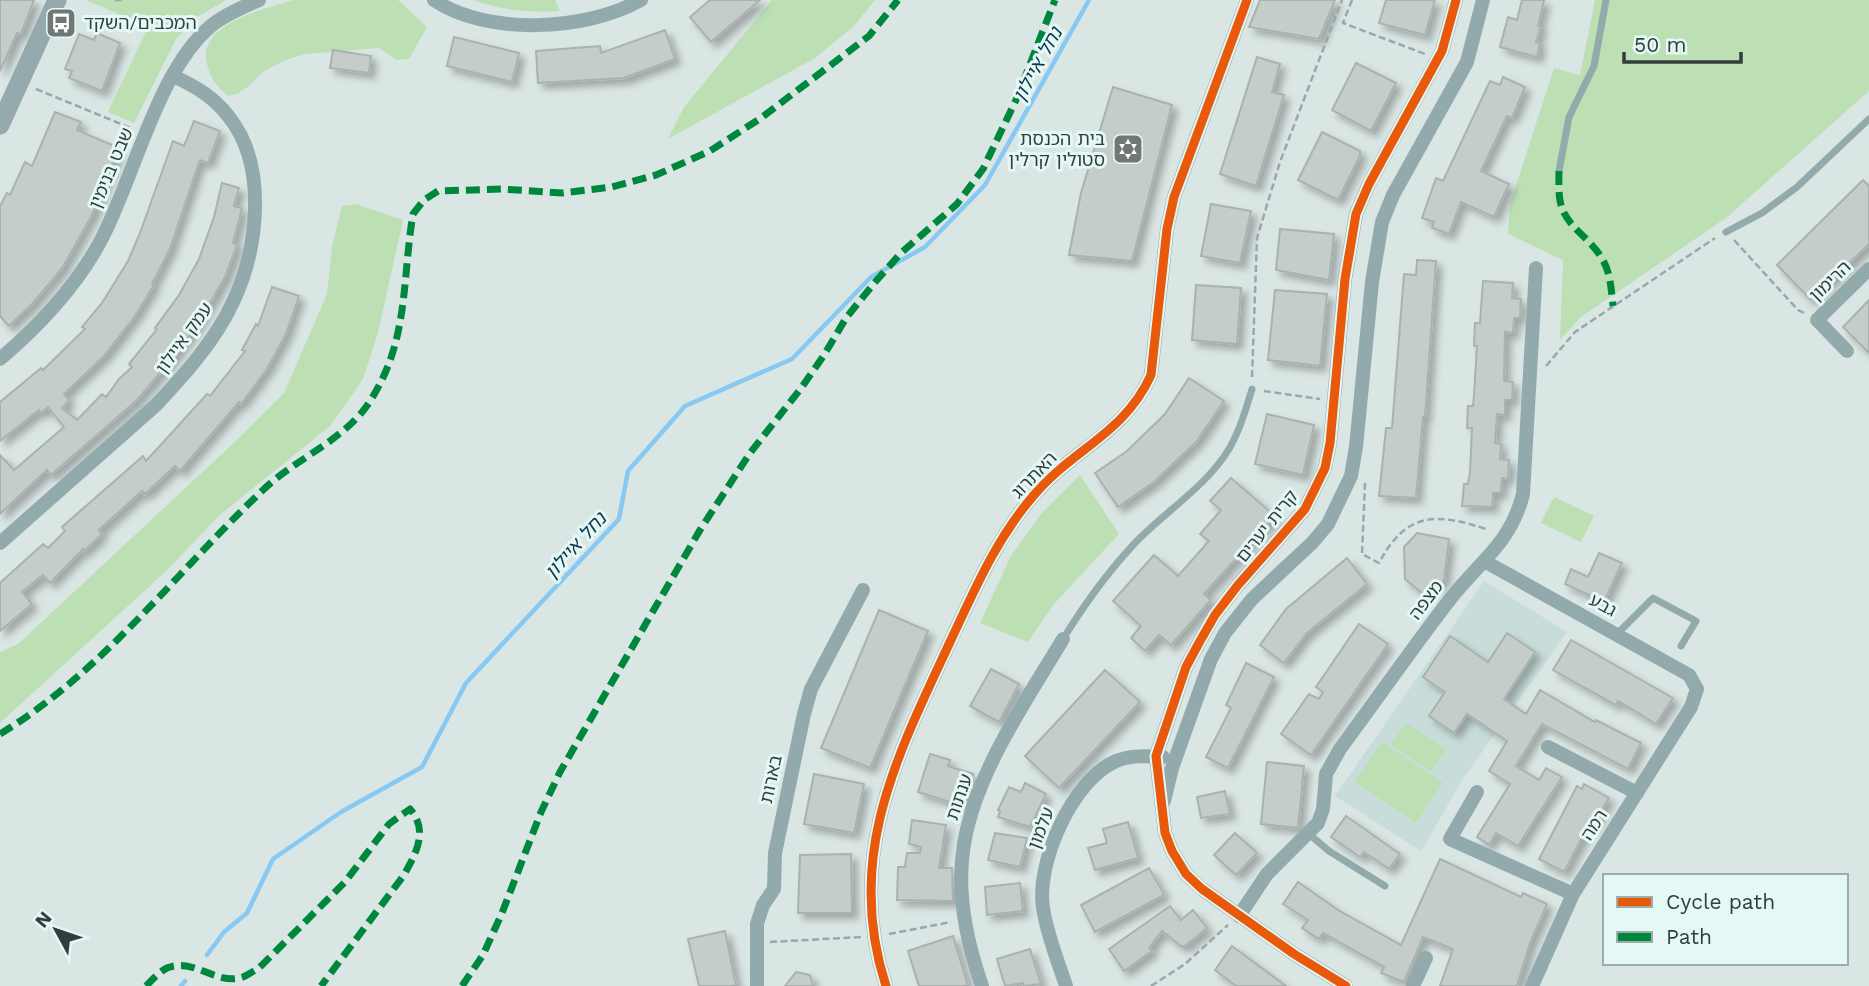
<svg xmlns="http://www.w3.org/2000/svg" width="1869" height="986" viewBox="0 0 1869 986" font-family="'Work Sans','Noto Sans Hebrew',sans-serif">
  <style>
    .built { fill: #c8ddda }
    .green { fill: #bcdfb4 }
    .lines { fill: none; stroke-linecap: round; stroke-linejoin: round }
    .stream { stroke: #87c9f2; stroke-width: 4.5 }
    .building { fill: #c4cdca; stroke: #aab2b0; stroke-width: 2; filter: url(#shadow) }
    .path { stroke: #97a9ab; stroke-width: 2.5; stroke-dasharray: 7 3.5; stroke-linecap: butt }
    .lane { stroke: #93aaad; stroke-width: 7 }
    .street { stroke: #93aaad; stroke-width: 14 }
    .secondary { stroke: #94aaad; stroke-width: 19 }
    .quiet { stroke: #00873e; stroke-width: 7; stroke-dasharray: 14 7; stroke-linecap: butt }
    .cycleway-casing { stroke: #e4f8f6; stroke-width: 13 }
    .cycleway { stroke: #e8590c; stroke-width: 9 }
    .labels { text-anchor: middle; stroke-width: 6; stroke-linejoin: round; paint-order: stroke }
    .poi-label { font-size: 18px; fill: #353d3c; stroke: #e4f8f6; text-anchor: start }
    .street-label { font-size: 18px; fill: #353d3c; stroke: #e4f8f6 }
    .water-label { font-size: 19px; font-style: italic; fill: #11374f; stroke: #e4f8f6 }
  </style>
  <defs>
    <filter id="shadow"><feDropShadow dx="5.5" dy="5.5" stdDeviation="3.5" flood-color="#0004"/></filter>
  </defs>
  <rect width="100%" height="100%" fill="#dae6e4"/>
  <polygon class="built" points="1484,581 1567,632 1463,779 1421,851 1335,796"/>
  <g class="green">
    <polygon points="86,0 226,0 199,16 176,39 134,123 108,112 148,27"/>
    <path d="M295,0H398L427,27L409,59L396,60L379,48L304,54L283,61L263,72L249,86L237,94L228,96C217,87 210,78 207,64C196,24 266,8 295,0Z"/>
    <path d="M472,0H555L560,11C527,13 504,10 472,0Z"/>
    <polygon points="772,0 875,0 853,27 815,58 668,139 684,107"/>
    <polygon points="1595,0 1869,0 1869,91 1726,218 1581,317 1560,340 1563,260 1508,234 1510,204 1554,68 1580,75"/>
    <polygon points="356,204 403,220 378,333 363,379 330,426 220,515 164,573 0,723 0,652 18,644 239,438 284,393 327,294 332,247 342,206"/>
    <polygon points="1080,475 1119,534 1054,604 1028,642 980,623 1011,556 1042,513"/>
    <polygon points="1554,497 1594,516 1581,542 1541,523"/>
    <polygon points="1406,723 1446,750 1431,772 1391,745"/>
    <polygon points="1382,742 1443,783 1416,823 1355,782"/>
  </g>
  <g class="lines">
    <g class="stream">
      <polyline points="207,955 224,932 247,913 273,859 341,812 422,767 466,683 619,519 628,471 685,406 792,359 871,277 925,247 985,185 1089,0"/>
      <polyline points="181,986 185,981"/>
    </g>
  </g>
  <g class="building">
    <polygon points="0,0 34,0 21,34 17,33 0,71"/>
    <polygon points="710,0 760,0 711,42 690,17"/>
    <polygon points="1260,0 1335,0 1319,39 1249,27"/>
    <polygon points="1386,0 1435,0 1425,35 1379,23"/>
    <polygon points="1522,0 1544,0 1538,26 1541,26 1536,42 1540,43 1537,57 1500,47 1508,17 1517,20"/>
    <polygon points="665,30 675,59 624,78 538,83 536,51 600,46 601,53"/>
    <polygon points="97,33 120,43 102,91 69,78 72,71 65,69 79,34 94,40"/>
    <polygon points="454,37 519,53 512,82 447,66"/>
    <polygon points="333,50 371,56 369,73 330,68"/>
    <polygon points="1257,57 1280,64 1272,92 1284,95 1256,186 1220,174"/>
    <polygon points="1356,63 1396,83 1371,131 1332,110"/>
    <polygon points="1503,77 1525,87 1512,118 1507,116 1481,171 1509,184 1494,217 1461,202 1449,234 1432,228 1434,222 1422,218 1436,178 1443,181 1490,81 1500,85"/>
    <polygon points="1113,87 1172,105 1132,261 1069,255 1081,193"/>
    <polygon points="55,112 81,122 77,130 119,148 92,215 63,267 33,303 9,326 0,316 0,206 7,193 10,195 25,162 32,166"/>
    <polygon points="194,121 220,131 208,163 200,160 170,249 152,284 154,285 135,316 104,356 64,394 69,400 62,408 77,420 102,394 106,397 119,379 132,367 129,364 157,329 155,328 179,295 199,259 214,217 222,183 239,188 234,206 242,208 233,243 237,245 225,277 199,322 172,359 137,400 51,475 47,470 0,514 0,455 14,470 64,427 48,407 41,413 39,410 0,441 0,402 41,368 43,370 85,329 82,327 102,303 128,261 140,233 173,141 184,146"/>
    <polygon points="1322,132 1360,151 1360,156 1338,200 1298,180"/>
    <polygon points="1863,180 1869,186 1869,244 1811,300 1777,265"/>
    <polygon points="1211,204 1251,211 1240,263 1201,256"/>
    <polygon points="1280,229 1334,234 1329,280 1276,270"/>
    <polygon points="1417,260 1436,261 1425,417 1423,417 1416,498 1379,496 1386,428 1392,428 1404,274 1416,275"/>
    <polygon points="1483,281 1513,283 1512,298 1521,299 1520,318 1514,318 1513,333 1505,332 1504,381 1513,382 1512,400 1505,400 1505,415 1497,414 1495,443 1501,444 1500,459 1509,460 1508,479 1502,478 1501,493 1493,493 1492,507 1462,506 1464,484 1468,484 1470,472 1472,428 1467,428 1468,406 1473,406 1474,395 1477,346 1474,346 1475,323 1480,323"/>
    <polygon points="1196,285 1241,288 1237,344 1192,340"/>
    <polygon points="272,287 299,296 286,334 267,369 241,404 239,402 180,471 175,466 145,494 142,491 99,530 102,534 84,551 83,549 50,583 43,575 22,592 32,604 0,631 0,583 43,544 48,548 65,531 62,527 143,456 146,461 207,394 210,396 245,351 242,350 256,324 258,326"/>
    <polygon points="1275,290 1327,294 1320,366 1268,360"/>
    <polygon points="1869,300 1869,353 1843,327"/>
    <polygon points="1189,378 1224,401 1197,441 1154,482 1118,507 1095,473 1127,451 1165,414"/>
    <polygon points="1267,414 1314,425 1303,475 1255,464"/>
    <polygon points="1231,478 1275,516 1204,594 1211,600 1171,645 1159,635 1145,651 1131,638 1141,626 1113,601 1154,555 1178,576 1209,541 1200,534 1221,510 1210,501"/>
    <polygon points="1417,533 1449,539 1444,580 1423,594 1405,579 1404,547"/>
    <polygon points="1599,553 1622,563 1604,602 1565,584 1571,569 1588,577"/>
    <polygon points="1347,558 1367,584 1307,633 1284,663 1260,645 1286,609"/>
    <polygon points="879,610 928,631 870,768 821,748"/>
    <polygon points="1359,624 1388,644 1311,755 1281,734 1309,694 1319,699 1323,692 1316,687"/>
    <polygon points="1507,633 1535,652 1504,699 1526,714 1540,690 1595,722 1596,720 1641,743 1628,769 1542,724 1516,766 1539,780 1546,768 1562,777 1518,846 1496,833 1489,845 1477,837 1510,784 1489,771 1507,741 1467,714 1454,733 1429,716 1445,692 1423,677 1450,636 1488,662"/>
    <polygon points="1571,640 1673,698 1656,724 1618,701 1616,705 1553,670"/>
    <polygon points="1246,663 1274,677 1228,768 1206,757 1231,708 1226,705"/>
    <polygon points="991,669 1019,684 999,722 970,706"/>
    <polygon points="1105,670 1140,702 1059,788 1025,756"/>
    <polygon points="930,754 950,760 948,766 973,774 963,806 918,792"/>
    <polygon points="1267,762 1304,766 1298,828 1261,824"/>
    <polygon points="814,774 864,784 854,833 804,824"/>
    <polygon points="1025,783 1046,794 1030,827 998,817 1000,811 998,810 1009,787 1021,792"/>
    <polygon points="1584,784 1609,798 1591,828 1588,826 1564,872 1539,859 1577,786 1582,789"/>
    <polygon points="1225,791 1230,814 1201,818 1197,797"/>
    <polygon points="1346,816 1400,854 1389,869 1364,852 1360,857 1331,837"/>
    <polygon points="912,820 946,825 939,868 952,868 953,901 897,900 898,867 905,867 907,853 920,853 921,847 909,844"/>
    <polygon points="1128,822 1138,858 1095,870 1088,848 1107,843 1103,829"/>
    <polygon points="995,833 1027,838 1020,867 988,860"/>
    <polygon points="1235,833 1257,853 1236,875 1214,855"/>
    <polygon points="851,854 852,913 798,913 800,855"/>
    <polygon points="1440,859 1521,897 1523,893 1547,904 1530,943 1517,986 1440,986 1453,949 1423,937 1404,982 1381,973 1384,967 1323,933 1319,939 1302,928 1308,920 1283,904 1298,882 1338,910 1401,945"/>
    <polygon points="1149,868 1164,894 1162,896 1095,932 1081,905"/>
    <polygon points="1020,883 1023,911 987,915 985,887"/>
    <polygon points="1170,906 1181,920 1193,910 1207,928 1185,946 1181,946 1162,931 1149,948 1152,951 1124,971 1109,949"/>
    <polygon points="725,931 736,986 699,986 688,939"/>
    <polygon points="953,936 968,986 919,986 908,951"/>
    <polygon points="1232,946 1286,986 1236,986 1215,970"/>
    <polygon points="1030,949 1041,984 1024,986 1023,983 1005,986 997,959"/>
    <polygon points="796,972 810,975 813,986 785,986"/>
  </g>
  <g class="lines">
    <g class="path">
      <polyline points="115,0 123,0"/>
      <polyline points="1352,0 1343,23 1425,54"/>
      <polyline points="36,89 133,129"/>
      <polyline points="1734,240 1798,310 1804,313"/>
      <polyline points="1546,366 1575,332 1715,238"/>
      <polyline points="1252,377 1257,238 1280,162 1342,0"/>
      <polyline points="1264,391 1320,399"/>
      <path d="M1365,483L1362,554L1379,563C1407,510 1438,513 1489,530"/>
      <polyline points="889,934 951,922"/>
      <polyline points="770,942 861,937"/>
      <polyline points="1151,986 1185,964 1228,925"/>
    </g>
    <g class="lane">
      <polyline points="1559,171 1569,117 1594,66 1606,0"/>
      <polyline points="1726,232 1762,213 1797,187 1869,119"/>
      <polyline points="1617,634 1653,598 1696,621 1681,646"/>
      <path d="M1063,639C1084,605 1107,573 1134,544C1164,512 1206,487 1229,449C1240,430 1246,409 1252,389"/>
      <polyline points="1309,834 1329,851 1385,886"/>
    </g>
    <g class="street">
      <path d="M434,0C487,36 586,31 641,0"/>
      <polyline points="1847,351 1817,320 1869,269"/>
      <path d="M0,359C40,325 75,288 100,242C134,179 157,70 212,25C226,14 243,7 259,0"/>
      <path d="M0,543L156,405C185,374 215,341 233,302C258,249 268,166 229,117C214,97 195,86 173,76"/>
      <polyline points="1484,561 1689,675 1697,689 1691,707 1573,894 1532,986"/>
      <polyline points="1548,747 1637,793"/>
      <polyline points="1477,792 1450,839 1573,894"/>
      <polyline points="1164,801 1172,768 1211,659 1225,633 1252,599 1312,543 1328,524 1351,476 1356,447 1372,282 1382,222 1393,195 1467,62 1483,0"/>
      <path d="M1239,916L1267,874L1318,823L1323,809L1326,774L1340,749C1377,699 1413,647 1451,598C1480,561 1511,543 1523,494L1536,268"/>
      <polyline points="757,986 757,924 763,905 774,889 775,853 804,714 811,689 863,590"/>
      <path d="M886,986C844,857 897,756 950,642C975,589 996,539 1034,495C1073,449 1125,433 1151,375L1167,229L1174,197L1247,0"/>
      <path d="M982,986C967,943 956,890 964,844C976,772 1026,701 1063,639"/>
      <path d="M1066,986C1058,961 1047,935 1043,908C1036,863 1072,780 1116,761C1131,755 1147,756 1163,757"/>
      <polyline points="1346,986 1294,954 1202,889 1186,874 1172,851 1165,833 1156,756 1186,667 1200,641 1215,615 1238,585 1305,509 1325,468 1330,443 1345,279 1356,214 1369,184 1442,51 1456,0"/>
      <polyline points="1413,986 1426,958"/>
    </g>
    <polyline class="secondary" points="0,125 57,0"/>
    <g class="quiet">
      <path d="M1559,171C1559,182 1558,195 1561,205C1567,227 1590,238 1601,257C1611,272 1611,289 1613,306"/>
      <path d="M0,734C104,671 176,572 263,490C297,457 347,440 372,398C409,338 402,280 413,214L424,200L438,191L502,189L562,193L612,187L656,175L710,151L761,118L869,36L898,0"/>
      <path d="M146,986C152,980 159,972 167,968C194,957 216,986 243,977C248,975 253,971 258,969L345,882L389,824L410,809C429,831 416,853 404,875L321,986"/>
      <polyline points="462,986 483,955 502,913 541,812 560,772 700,530 750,453 802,387 824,355 846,318 876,281 901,253 957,204 983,169 1016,100 1055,0"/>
    </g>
    <g class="cycleway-casing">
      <g id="cycleway">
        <path d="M886,986C844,857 897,756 950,642C975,589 996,539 1034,495C1073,449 1125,433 1151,375L1167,229L1174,197L1247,0"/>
        <polyline points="1346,986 1294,954 1202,889 1186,874 1172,851 1165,833 1156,756 1186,667 1200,641 1215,615 1238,585 1305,509 1325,468 1330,443 1345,279 1356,214 1369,184 1442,51 1456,0"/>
      </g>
    </g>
    <use href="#cycleway" class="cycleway"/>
  </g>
  <defs>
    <g id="bus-square" transform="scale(1.575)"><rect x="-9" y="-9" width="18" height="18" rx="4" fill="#6f7877" stroke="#e4f8f6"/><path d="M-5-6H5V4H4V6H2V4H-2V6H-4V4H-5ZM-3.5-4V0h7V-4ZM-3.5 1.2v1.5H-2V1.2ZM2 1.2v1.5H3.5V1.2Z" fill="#fff"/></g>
    <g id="synagogue-square" transform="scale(1.575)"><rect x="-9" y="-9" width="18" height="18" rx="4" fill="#6f7877" stroke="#e4f8f6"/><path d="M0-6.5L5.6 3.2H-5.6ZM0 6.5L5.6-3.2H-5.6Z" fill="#fff"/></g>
  </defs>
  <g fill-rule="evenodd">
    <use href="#bus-square" x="61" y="23"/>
    <use href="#synagogue-square" x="1128" y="149"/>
  </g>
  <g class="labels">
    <g class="poi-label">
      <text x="84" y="29">המכבים/השקד</text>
      <text x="1105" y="145" text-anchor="end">בית הכנסת<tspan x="1105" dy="21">סטולין קרלין</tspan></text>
    </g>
    <g class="street-label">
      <text transform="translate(111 168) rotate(-67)" y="6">שבט בנימין</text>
      <text transform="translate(1830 281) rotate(-44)" y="6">הרימון</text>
      <text transform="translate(184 338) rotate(-54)" y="6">עמק איילון</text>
      <text transform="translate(1034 475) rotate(-46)" y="6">האתרוג</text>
      <text transform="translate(1267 526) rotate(-51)" y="6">קרית יערים</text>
      <text transform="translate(1426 600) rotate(-53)" y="6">מצפה</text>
      <text transform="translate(1603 605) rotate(29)" y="6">גבע</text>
      <text transform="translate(771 779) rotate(-78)" y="6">בארות</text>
      <text transform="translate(959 797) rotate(-71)" y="6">ענתות</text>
      <text transform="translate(1594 825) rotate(-57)" y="6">רמה</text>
      <text transform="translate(1041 828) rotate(-69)" y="6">עלמון</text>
    </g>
    <g class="water-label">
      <text transform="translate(1037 64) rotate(-61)" y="7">נחל איילון</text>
      <text transform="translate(575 545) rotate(-48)" y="7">נחל איילון</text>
    </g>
  </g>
  <rect x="1603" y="874" width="245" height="91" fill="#e4f8f6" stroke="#9eadac" stroke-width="2"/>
  <rect x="1617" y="897" width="35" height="10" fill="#e8590c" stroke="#9eadac" stroke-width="2"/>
  <text x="1666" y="909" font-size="21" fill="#353d3c">Cycle path</text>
  <rect x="1617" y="932" width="35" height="10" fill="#00873e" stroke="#9eadac" stroke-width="2"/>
  <text x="1666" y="944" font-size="21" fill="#353d3c">Path</text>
  <g transform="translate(56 930) rotate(310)" stroke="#e4f8f6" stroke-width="5" paint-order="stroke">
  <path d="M0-5L12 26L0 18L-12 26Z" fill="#353d3c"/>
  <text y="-10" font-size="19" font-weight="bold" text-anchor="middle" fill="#353d3c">N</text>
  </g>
  <path d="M1624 52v10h117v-10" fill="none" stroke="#353d3c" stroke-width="3.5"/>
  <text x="1634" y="52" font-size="21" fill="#353d3c" stroke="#e4f8f6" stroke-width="5" paint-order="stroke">50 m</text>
</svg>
